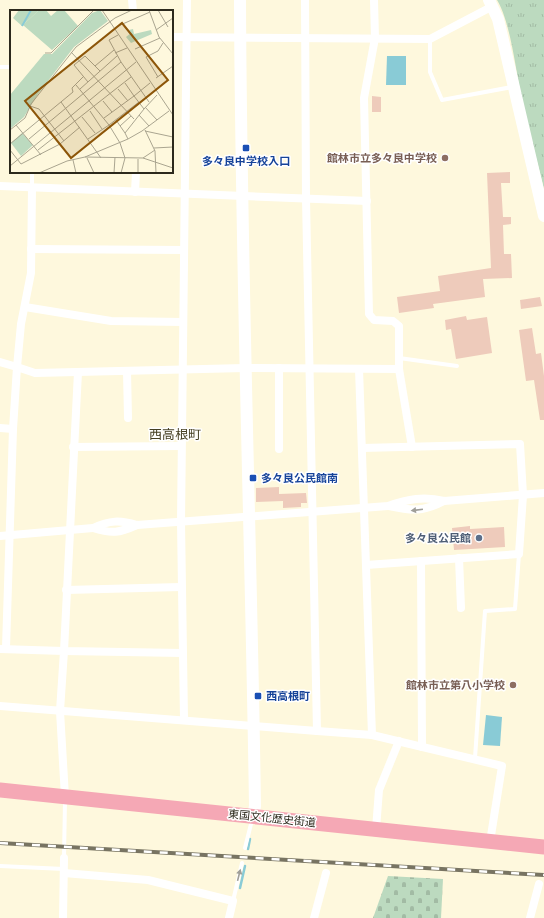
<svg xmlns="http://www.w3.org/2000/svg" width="544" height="918" viewBox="0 0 544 918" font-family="'Source Sans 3','Noto Sans JP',sans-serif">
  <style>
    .cemetery { fill: url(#cemetery-stones) }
    .park { fill: url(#park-tufts) }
    .water { fill: #89cbd6 }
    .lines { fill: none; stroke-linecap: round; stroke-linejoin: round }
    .stream { stroke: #89cbd6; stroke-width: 2.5 }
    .building { fill: #eecbbb }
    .lane { stroke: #fff; stroke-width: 4 }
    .street { stroke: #fff; stroke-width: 8 }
    .secondary { stroke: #fff; stroke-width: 12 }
    .highway { stroke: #f5a8b5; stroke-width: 15 }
    .rail-casing { stroke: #787462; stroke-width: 4 }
    .rail { stroke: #fff; stroke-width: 2.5; stroke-dasharray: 8; stroke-linecap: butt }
    .oneway { fill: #a09f99 }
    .transit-dot { fill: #1a4fb4; stroke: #fff; stroke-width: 1.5 }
    .education-dot { fill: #8d6e63; stroke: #fff; stroke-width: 1.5 }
    .service-dot { fill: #5c6f8a; stroke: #fff; stroke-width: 1.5 }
    .labels { text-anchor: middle; stroke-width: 3; stroke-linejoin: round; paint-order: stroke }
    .education-label { font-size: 11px; font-weight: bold; fill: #785e54; stroke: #fff; text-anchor: end }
    .transit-label { font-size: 11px; font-weight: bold; fill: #164399; stroke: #fff; text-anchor: start }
    .service-label { font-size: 11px; font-weight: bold; fill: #4e5e75; stroke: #fff; text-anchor: end }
    .street-label { font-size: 11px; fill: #2c291c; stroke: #fff }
    .quarter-label { font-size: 13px; fill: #453f22; stroke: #fff }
    .inset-river { fill: none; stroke: #89cbd6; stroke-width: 2 }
    .inset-road { fill: none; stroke: #aaa590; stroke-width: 1 }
    .view { fill: #8d5609; fill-opacity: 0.15; stroke: #8d5609; stroke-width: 2 }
    .inset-edge { fill: none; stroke: #2c291c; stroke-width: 2 }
  </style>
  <defs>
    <pattern id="cemetery-stones" width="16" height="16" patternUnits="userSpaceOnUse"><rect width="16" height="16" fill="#bcdabf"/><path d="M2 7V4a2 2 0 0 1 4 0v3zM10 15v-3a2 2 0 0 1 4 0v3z" fill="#a2bba4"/></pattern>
    <pattern id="park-tufts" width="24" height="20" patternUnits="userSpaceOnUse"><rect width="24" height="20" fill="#bcdabf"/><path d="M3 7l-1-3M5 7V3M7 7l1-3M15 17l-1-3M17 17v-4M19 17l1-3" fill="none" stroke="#a2bba4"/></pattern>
  </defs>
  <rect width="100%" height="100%" fill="#fef8dd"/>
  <polygon class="cemetery" points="388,876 443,879 441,918 373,918"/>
  <path class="park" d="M497,0H544V189C537,160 528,130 522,100C516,73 511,23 497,0Z"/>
  <g class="water">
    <polygon points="387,56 406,56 406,85 386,85"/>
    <polygon points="486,715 502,717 500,746 483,745"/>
  </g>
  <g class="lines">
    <g class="stream">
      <polyline points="248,849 250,839"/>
      <polyline points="240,888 245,866"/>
    </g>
  </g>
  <g class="building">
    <polygon points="372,96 381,97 381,112 372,112"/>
    <polygon points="510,172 510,183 501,183 503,217 511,217 511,224 503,225 504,254 511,254 512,278 483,279 485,297 433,304 434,308 399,313 397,297 440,291 438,276 491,268 487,173"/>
    <polygon points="540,297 542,306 521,309 520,300"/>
    <polygon points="466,316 467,320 487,317 492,353 456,359 451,329 446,330 445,320"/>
    <polygon points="532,328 536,354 541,353 544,376 544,420 540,420 534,380 526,381 519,330"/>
    <polygon points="279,487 279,494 306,493 307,503 301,503 301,507 283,508 283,501 256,502 256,488"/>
    <polygon points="470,526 470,529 504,527 505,547 454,550 452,528"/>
  </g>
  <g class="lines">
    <g class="lane">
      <polyline points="430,39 430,72 442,100 512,87"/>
      <polyline points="0,67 11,67"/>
      <polyline points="32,188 32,172"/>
      <polyline points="399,358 457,366"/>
      <polyline points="475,758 485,611 515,609 519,554"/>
      <polyline points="245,848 252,820"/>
      <polyline points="64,858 65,800"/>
      <polyline points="0,866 64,869"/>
      <polyline points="233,901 242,863"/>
    </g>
    <g class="street">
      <polyline points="132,0 133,11"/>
      <polyline points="374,0 375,38 364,98 369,314 374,320 393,321 399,326 399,369 412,447"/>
      <polyline points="172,37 430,39 493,6"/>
      <polyline points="0,186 367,201"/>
      <polyline points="135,192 136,172"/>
      <polyline points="31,249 183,250"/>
      <polyline points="25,307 111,321 183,322"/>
      <polyline points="0,362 17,367 21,324 31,273 32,188"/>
      <polyline points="359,369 372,735"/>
      <polyline points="127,371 128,418"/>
      <polyline points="78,372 64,651 183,653"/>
      <polyline points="0,428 13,429"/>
      <polyline points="73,447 181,446"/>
      <polyline points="362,448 520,444 523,495 519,554 366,565"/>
      <polyline points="279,449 279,368"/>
      <path d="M389,506C412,511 423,512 444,501"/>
      <path d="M93,528C112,534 119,533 137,525"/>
      <path d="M0,536L93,528C110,520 120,520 137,525L388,506C408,499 424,496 444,501L544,493"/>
      <polyline points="459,558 461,608"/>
      <polyline points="421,561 422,747"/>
      <polyline points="66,590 181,587"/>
      <polyline points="6,648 13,429 17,367 35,373 245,368 399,369"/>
      <polyline points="0,649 64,651 60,711 65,797"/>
      <polyline points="0,706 317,731 306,199 305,0"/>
      <polyline points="184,720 181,522 187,0"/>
      <polyline points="317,731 372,735 502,766 490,842"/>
      <polyline points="376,829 379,790 399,741"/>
      <polyline points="64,873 148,880 233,901 229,918"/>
      <polyline points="63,918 64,858"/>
      <polyline points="314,918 326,873"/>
      <polyline points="530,918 539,884"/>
    </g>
    <g class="secondary">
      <path d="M240,0C241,269 251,537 255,806L253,816"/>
      <polyline points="489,0 498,19 544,216"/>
    </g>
    <polyline class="highway" points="0,790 544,847"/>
    <g class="rail-casing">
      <polyline id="rail" points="0,843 544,875"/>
    </g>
    <use href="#rail" class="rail"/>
  </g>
  <defs><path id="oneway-solid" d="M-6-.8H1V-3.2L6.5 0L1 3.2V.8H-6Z"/></defs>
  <g class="oneway">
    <use href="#oneway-solid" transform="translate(417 510) rotate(173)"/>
    <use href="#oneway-solid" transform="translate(239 875) rotate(-76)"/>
  </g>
  <g class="transit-dot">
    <rect x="242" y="144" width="8" height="8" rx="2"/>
    <rect x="249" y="474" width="8" height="8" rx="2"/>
    <rect x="254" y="692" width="8" height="8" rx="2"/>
  </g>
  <g class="education-dot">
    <circle cx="445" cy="158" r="4"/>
    <circle cx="513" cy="685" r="4"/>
  </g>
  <circle class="service-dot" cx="479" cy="538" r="4"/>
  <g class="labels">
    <g class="education-label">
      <text x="437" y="162">館林市立多々良中学校</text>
      <text x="505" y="689">館林市立第八小学校</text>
    </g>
    <g class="transit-label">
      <text x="246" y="165" text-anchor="middle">多々良中学校入口</text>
      <text x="261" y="482">多々良公民館南</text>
      <text x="266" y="700">西高根町</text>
    </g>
    <g class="service-label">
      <text x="471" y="542">多々良公民館</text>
    </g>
    <g class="street-label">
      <text transform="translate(272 818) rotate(6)" y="4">東国文化歴史街道</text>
    </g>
    <g class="quarter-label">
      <text x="175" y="439">西高根町</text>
    </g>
  </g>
  <g transform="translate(10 10)">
    <rect width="163" height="163" fill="#fef8dd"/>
    <path d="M29,0H36L41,6L48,0H54L68,16L42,40L13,15ZM12,123L23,135L11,146L1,133Z" fill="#bcdabf"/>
    <path d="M9,0H29L12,16L3,8Z" fill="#bcdabf"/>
    <path d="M123,19L124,24L141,20L142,24L121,33L116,27L121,23L119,20Z" fill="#bcdabf"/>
    <path d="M90,0L98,11L64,37L28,84L14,107L0,119V85L34,44H42L82,3Z" fill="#bcdabf"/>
    <path class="inset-river" d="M12,16L21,0"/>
    <path class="inset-road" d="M92,0L163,105M139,0L149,27L163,44M148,0L158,17M108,16L140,2M146,20L163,8M108,25L99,30L111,52M125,39L150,28M61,42L124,109M35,43H41L84,0M105,43L117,38M85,56L104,40M148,67L136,47L148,41L153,33M146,68L163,56M78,72L64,55L69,51L75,46L90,61M66,75L99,115L129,92M70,79L107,46M108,79L118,91M93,91L102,102M51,92L91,148M20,96L29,99L54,131M135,97L147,110M134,99L147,85M80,101L92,119M129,105L139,116M72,107L85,123M94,108L124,86L115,73M106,110L115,123M6,115L31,145M110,116L121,106M0,120L15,108L21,94L66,37L105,8L122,0M135,120L145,141L146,163M135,121L163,127M19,129L111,52L139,92M78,129L99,115L110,133L115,148M118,129L115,123L134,99L124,86L140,73M0,134L63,82L62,78L73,67M144,138L163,137M0,140L11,154L50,134L70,117M28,140L121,67M75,147L133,148L163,158M77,148L84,163M133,148L145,140M128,149V163M63,150L66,163M0,156L126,52M29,163L57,151L75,147L118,129L132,121L159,101M104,163L105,147M111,163L115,148M163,163V136"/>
    <path class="view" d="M112,13L158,70L61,148L15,91Z"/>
    <rect width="163" height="163" class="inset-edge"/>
  </g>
</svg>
